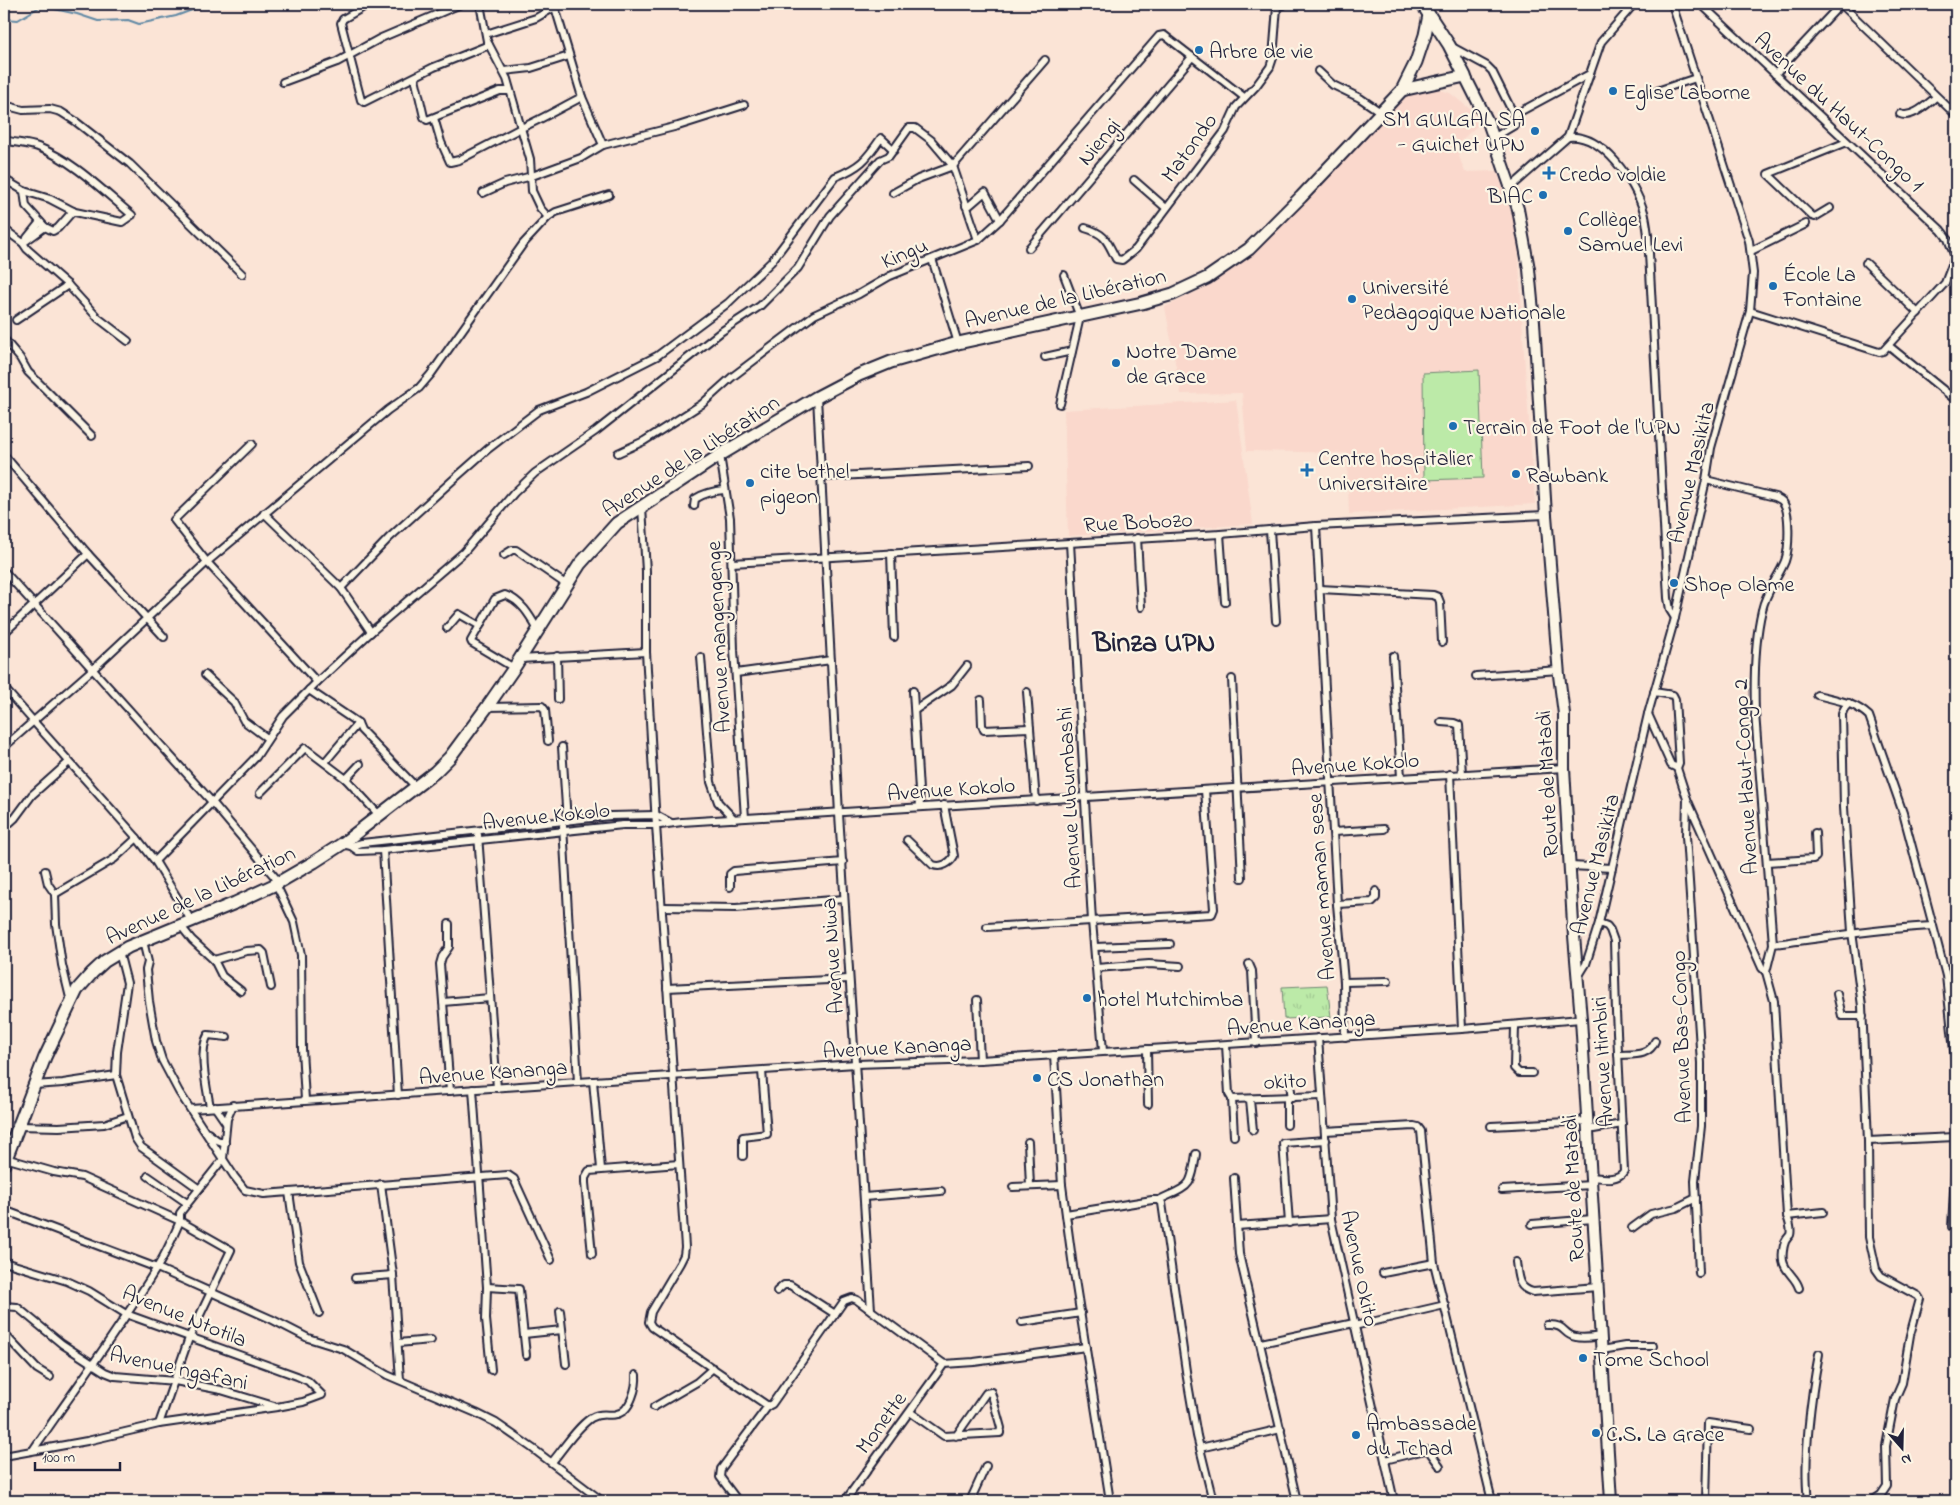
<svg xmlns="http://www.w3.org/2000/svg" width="1960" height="1505" viewBox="0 0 1960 1505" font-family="'Indie Flower',sans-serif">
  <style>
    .built { fill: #fad8cc }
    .park { fill: url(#park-tufts); stroke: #6f8672 }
    .garden { fill: #bceaa8; stroke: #6f8672 }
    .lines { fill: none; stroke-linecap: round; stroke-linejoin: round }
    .stream { stroke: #6189a5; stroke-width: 2 }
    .street-casing { stroke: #22223b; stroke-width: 10 }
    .primary-casing { stroke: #22223b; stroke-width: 14 }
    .highway-casing { stroke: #22223b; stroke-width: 15 }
    .street { stroke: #fcf5e5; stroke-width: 6 }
    .primary { stroke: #fcf5e5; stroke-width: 10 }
    .highway { stroke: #fcf5e5; stroke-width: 11 }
    .poi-dot { fill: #1f6fb2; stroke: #fcf5e5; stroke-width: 2 }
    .labels { text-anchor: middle; stroke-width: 4.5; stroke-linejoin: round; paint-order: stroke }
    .poi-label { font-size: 22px; fill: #22223b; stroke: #fcf5e5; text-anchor: start }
    .street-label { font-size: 22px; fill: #22223b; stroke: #fcf5e5 }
    .district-label { font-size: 28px; font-weight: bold; fill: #22223b; stroke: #fcf5e5 }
  </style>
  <defs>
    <pattern id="park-tufts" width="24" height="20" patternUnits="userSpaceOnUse" patternTransform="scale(1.25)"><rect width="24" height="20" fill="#bceaa8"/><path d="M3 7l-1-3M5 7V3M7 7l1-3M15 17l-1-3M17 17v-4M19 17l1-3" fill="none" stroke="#a1c892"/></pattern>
  </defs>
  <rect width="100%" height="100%" fill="#fbe4d6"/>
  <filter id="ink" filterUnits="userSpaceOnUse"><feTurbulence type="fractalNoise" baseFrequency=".02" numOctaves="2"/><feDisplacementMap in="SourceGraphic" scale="10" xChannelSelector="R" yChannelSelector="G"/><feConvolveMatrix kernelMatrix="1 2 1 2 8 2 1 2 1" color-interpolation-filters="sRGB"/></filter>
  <g filter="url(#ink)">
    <g class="built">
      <polygon points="1435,88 1450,93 1470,109 1478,125 1455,146 1465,172 1497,171 1513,218 1518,244 1524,354 1535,504 1349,514 1347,453 1247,451 1242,393 1181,394 1165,307 1206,287 1249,256 1405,96 1420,89"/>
      <polygon points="1236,400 1253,524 1068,536 1064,410"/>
    </g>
    <polygon class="park" points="1327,985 1331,1017 1284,1019 1282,987"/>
    <polygon class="garden" points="1479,370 1483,478 1424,480 1423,373"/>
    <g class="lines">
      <polyline class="stream" points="4,19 18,20 41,6 77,14 98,21 128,20 139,24 176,16 208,4"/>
      <g class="street-casing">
        <g id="street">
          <polyline points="369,4 343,19 341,23 361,100 364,102 434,67 489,45"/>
          <path d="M480,4L487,41L507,79L521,128C542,119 562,107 582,97L554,4"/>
          <polyline points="1701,4 1941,230 1948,239 1955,257 1945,283 1883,351 1879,352 1750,311"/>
          <polyline points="486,34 536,18 555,7"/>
          <polyline points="1452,47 1487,66 1492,71 1514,115 1515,125 1493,138"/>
          <polyline points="4,57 4,56"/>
          <polyline points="504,71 531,68 569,56"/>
          <polyline points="1318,71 1333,85 1360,98 1382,113"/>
          <polyline points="1775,74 1841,4 1956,115"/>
          <polyline points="415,78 424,117 427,120 500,91 510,91"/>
          <polyline points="283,82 337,62 381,38 461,4"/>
          <polyline points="1657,91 1696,78"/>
          <polyline points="582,97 603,145"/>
          <polyline points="4,105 23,110 50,109 61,112 75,121 130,164 242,274"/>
          <path d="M1900,114C1912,119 1927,104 1936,97"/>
          <polyline points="1514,115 1588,75"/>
          <polyline points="434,118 441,142 450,162 459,160 521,128 530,159 532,191 540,208 548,217"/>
          <path d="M1568,137C1603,133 1635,182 1644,212C1646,219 1647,227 1648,235L1668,598L1670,610L1675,618"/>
          <path d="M4,140C15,143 27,143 38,147C74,161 103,191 132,215L122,222L75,212L50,199L24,191"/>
          <polyline points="4,179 24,191 26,206 45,227"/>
          <polyline points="1134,180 1166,208"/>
          <polyline points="1510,188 1568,137 1601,42 1634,4"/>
          <polyline points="483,193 505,183 532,176 581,158 603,145 678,126 744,105"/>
          <polyline points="893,193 918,179 953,166 1045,60"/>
          <polyline points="966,206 970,205 985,192 1000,220"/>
          <polyline points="1830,208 1815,217 1812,216 1768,174 1847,142"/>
          <path d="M1085,228C1106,234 1107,241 1116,259L1122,260L1136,249L1225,131L1236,107L1256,86L1270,67L1273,58L1277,7L1285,4"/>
          <polyline points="4,229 23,243 27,249 68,285 98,318 128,341"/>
          <polyline points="27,238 40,222"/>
          <polyline points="23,243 45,227 53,231 58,228 73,211"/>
          <polyline points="1029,248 1192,57"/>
          <polyline points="1751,251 1806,224"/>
          <polyline points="932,259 958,343"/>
          <polyline points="1866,263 1918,313"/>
          <polyline points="16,320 68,285"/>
          <polyline points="4,339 20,358 28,372 92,436"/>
          <polyline points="1889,346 1952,397 1956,397"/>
          <polyline points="1045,357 1072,351"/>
          <polyline points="817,397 839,814 871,1310"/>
          <polyline points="1060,404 1080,317 1064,275"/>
          <polyline points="252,444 174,520 207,562 317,682"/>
          <polyline points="618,453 644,441 702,404 732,377 814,315 859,294 890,276 978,240 1000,220 1159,36 1164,35 1244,97"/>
          <polyline points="4,455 88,554 164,637"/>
          <polyline points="720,455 730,518 734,650 745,818"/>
          <polyline points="820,477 1029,466"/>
          <path d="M1706,480L1775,497C1777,498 1780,499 1782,501C1791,510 1789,550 1785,561C1778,578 1766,591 1762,610C1754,643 1754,680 1755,713L1773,944"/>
          <path d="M694,506L695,499C704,493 713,491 724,490"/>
          <polyline points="642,507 646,571 646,652 656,825 685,1247 684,1255 680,1263 651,1312 649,1322 652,1327 768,1406"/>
          <polyline points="264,513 341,588 371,632"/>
          <polyline points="1316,526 1337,904 1344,982 1345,1037"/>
          <polyline points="1270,530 1276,621"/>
          <polyline points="1220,534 1225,602"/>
          <polyline points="1137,538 1141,607"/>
          <polyline points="1070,543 1092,921 1103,1051"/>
          <polyline points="891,553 894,637"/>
          <polyline points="504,555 512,550 516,550 567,585"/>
          <polyline points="732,563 1220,534 1316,526 1546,515"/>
          <polyline points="4,571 212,802 279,882"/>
          <path d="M341,588L389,538L454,479L488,449L539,410L586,392L657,356L728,303L771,262L835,177C860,167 866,160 881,138L894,150"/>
          <polyline points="1320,589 1433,595 1438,597 1440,602 1442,642"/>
          <polyline points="447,628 459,614 480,626"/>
          <polyline points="4,633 88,554"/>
          <polyline points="557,656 558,699"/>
          <polyline points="1393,656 1401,777"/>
          <polyline points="701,657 711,782 718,802 734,819"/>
          <polyline points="520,659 646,652"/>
          <path d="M514,668L472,643L471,641L495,599L505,595C521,600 530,616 538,630"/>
          <polyline points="736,673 831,660"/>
          <polyline points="205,675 234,702 244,721 267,738"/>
          <polyline points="1476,676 1559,670"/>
          <polyline points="1232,679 1242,878"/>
          <polyline points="4,688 137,838 155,861 192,922"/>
          <polyline points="309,690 358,723 361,730 416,787"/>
          <polyline points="913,691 920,807"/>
          <polyline points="1027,692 1036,801"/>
          <polyline points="1654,692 1673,695 1675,699 1679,763 1677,768"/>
          <path d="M1817,695C1836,700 1854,702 1869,716L1903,813L1933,926"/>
          <polyline points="981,700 982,725 984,730 1030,728"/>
          <polyline points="1849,703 1844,709 1842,714 1844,807 1852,932 1862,1006 1868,1141 1869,1237 1876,1269 1881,1276 1918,1296 1920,1299 1910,1335 1902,1383 1895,1399 1886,1446 1887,1486 1881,1495 1872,1501"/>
          <polyline points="487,707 542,706 545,710 548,741"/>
          <polyline points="915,710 952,685 967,666"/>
          <polyline points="1648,714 1671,765 1677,768 1687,799 1762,968 1766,972"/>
          <polyline points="1441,722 1454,723 1459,725 1462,774"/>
          <polyline points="4,747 93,669 207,562 388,410 419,388 431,374 523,244 548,217 556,212 609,195"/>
          <polyline points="562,747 567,821"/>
          <polyline points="325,762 358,723"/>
          <polyline points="1450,774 1462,1029"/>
          <polyline points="346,779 360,764"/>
          <polyline points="260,793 305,748 346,779 379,815"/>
          <polyline points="1687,799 1686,836 1701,1063 1701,1126 1695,1181 1699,1273"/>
          <polyline points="563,826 578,1082"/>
          <polyline points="4,828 15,818 32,795 69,762"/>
          <polyline points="1333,832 1384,829"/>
          <polyline points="478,835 497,1088"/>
          <path d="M907,840L933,865C942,868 950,863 954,856L944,805"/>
          <path d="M342,844L351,846L358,851L383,850L623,825H660L682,822C976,805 1270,784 1564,768"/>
          <polyline points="351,846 362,843 610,816 656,815 671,823"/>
          <polyline points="383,850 398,1095"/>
          <polyline points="155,861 256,757 283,716 317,682 371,632 464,552 514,493 535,473 596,431 722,331 760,306 798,268 830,216 880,160 889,156 909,128 915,128 931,140 953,166 978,240"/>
          <polyline points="1767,862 1813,859 1816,857 1815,833"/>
          <polyline points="1570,866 1612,868"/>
          <polyline points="45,871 48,884 55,894 56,924 62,965 71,1002"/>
          <polyline points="276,884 294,922 301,955 302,1049 305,1100"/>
          <polyline points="730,887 730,874 734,871 843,862"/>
          <polyline points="55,894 114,859 137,838"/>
          <polyline points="1337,904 1372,902 1376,898 1376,891"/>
          <polyline points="663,907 736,908 844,899"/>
          <polyline points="449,924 449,947 442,957 440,964 450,1091"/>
          <polyline points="181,926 192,940 214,960 222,976 241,991"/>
          <polyline points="987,927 1212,914 1214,909 1205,790"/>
          <polyline points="143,941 148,962 146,970 149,1001 156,1041 162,1060 179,1092 234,1176 245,1190 264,1194 508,1175 514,1179 551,1260"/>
          <polyline points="1095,947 1170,944"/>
          <polyline points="119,952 127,983 117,1052 116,1075 135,1138 141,1147 198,1188"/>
          <polyline points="214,960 246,951 261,950 264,953 271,987"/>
          <polyline points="1249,964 1252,971 1256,1043"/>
          <polyline points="1096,968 1149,964 1180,966"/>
          <polyline points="1578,977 1586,964 1599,923 1648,714 1675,618 1706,480 1711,448 1750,311 1753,273 1749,241 1672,4"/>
          <polyline points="1344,982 1388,981"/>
          <polyline points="667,988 849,979"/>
          <polyline points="1837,994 1842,1016 1863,1016"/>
          <polyline points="977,1000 980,1060"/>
          <polyline points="443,1002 490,998"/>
          <polyline points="1515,1025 1514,1068 1519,1073 1532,1073"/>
          <polyline points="1318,1038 1331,1219 1394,1501"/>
          <polyline points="1226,1045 1229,1094 1232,1099 1322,1096"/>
          <polyline points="1147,1049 1148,1104"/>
          <polyline points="1054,1055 1062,1185 1073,1267 1110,1501"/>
          <path d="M1618,1055C1633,1054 1649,1057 1655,1041"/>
          <polyline points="1289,1077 1292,1098"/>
          <polyline points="593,1081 601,1169"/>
          <polyline points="34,1085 63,1083 116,1075"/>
          <polyline points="473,1089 487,1287 486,1319 491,1370"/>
          <polyline points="1232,1099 1234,1136"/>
          <polyline points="1250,1100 1253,1130"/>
          <path d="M210,1107C207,1089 198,1051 208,1035L227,1037"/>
          <polyline points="215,1107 226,1123"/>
          <polyline points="191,1109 578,1082 856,1064 980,1060 1462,1029 1581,1019"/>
          <polyline points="1287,1125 1287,1098"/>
          <polyline points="18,1126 59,1127 104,1124 128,1116"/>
          <polyline points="1491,1126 1588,1121"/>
          <polyline points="1588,1130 1622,1124"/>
          <polyline points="1325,1131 1414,1126 1418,1127 1421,1131 1434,1263 1492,1501"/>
          <polyline points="208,1133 217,1140 225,1143"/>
          <polyline points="1868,1141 1955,1137"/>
          <polyline points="1028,1142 1030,1186"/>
          <polyline points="743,1156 743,1137 767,1134 762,1071"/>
          <polyline points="5,1158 54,1172 82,1177 180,1221 231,1250 189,1338 159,1424"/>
          <polyline points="148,1176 187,1203"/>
          <path d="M1592,1177C1603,1178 1618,1181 1624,1171L1616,1012L1614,941L1610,930L1607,926L1599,923"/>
          <polyline points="1234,1178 1239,1254 1297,1501"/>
          <polyline points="381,1184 393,1275 400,1380"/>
          <polyline points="1013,1187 1062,1185"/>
          <polyline points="1502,1190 1592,1185"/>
          <polyline points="289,1192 299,1262 319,1313"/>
          <polyline points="864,1197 941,1191"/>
          <path d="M1159,1200C1190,1185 1191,1189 1196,1154"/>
          <polyline points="4,1210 157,1268 271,1319 308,1338 343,1349 387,1375 476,1413 496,1423 532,1448 602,1501"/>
          <polyline points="1066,1214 1152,1200 1159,1200 1162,1203 1187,1378 1197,1436 1213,1501"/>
          <polyline points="1787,1216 1823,1212"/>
          <polyline points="1289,1223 1283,1143 1326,1140"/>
          <polyline points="1532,1224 1593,1219"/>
          <polyline points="1237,1226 1331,1219"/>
          <polyline points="1952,1227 1955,1172 1956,1093"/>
          <polyline points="1632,1228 1651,1214 1676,1208 1696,1198"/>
          <polyline points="592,1254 585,1183 585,1178 589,1171 679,1164"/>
          <polyline points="4,1262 67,1281 89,1291 126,1314 297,1376 308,1381 322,1395 303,1402 277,1407 159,1424 87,1441 4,1456"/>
          <path d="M1516,1262C1518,1276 1517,1288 1533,1292L1598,1287"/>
          <polyline points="1383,1273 1434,1263"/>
          <polyline points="355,1278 393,1275"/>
          <polyline points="487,1287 519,1289 526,1355"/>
          <path d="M1799,1288C1796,1277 1785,1272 1783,1261C1782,1256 1783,1247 1785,1242C1785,1241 1789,1236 1790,1235C1792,1229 1789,1222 1787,1216L1775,1019L1774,1001L1766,972L1773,944C1826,938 1880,928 1933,926L1946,976L1956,1069"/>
          <polyline points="777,1291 784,1285 790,1285 835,1314"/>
          <polyline points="4,1306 17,1307 62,1344 105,1372 115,1376 175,1381 221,1390 274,1406"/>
          <polyline points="560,1311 566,1364"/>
          <polyline points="1022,1322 1081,1313"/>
          <path d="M1547,1325C1567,1324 1562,1335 1576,1337C1584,1339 1594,1337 1602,1336"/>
          <polyline points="1354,1326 1445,1305"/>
          <polyline points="524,1334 562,1330"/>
          <polyline points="4,1336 8,1338 37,1369 50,1377"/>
          <polyline points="398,1343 431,1340"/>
          <polyline points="1261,1343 1354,1323"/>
          <polyline points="1602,1350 1625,1346 1653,1346"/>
          <polyline points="654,1407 697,1382 713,1368"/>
          <polyline points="910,1412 944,1436 1000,1433 1001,1428 991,1392 986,1393 956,1436"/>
          <polyline points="1200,1448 1281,1429"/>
          <path d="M33,1450C74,1390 118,1331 156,1269C166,1254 173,1237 180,1221V1213L223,1159L227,1119L233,1105"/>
          <polyline points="1385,1460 1425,1450 1429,1451 1440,1466"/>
          <path d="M552,1462C563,1449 577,1427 591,1418C603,1411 608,1417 617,1414C631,1411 637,1386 636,1375"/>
          <polyline points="738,1501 720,1477 721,1469 768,1406 772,1404 844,1301 852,1298 857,1300 944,1364 974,1362 1086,1347"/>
          <polyline points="845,1501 944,1364"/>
          <polyline points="970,1501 986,1466"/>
          <polyline points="1706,1501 1708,1423 1751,1429"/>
          <path d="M1808,1501C1803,1458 1811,1396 1819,1354"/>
        </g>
      </g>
      <g class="primary-casing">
        <polyline id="primary" points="1465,76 1488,122 1518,209 1529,269 1534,322 1546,515 1559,675 1564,714 1564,768 1573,924 1581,1019 1611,1501"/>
      </g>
      <g class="highway-casing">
        <g id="highway">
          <polyline points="1402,90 1465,76 1449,45 1422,4"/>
          <polyline points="4,1164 45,1057 77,990 92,973 105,961 128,947 235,903 276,884 314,862 342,844 435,772 450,757 487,707 514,668 580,564 617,523 720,455 817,397 859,375 891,362 958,343 1142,303 1173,294 1207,278 1249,249 1301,197 1402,90 1416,62 1425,35 1429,15"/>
        </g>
      </g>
      <use href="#street" class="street"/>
      <use href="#primary" class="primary"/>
      <use href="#highway" class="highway"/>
    </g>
  </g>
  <g class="poi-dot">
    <circle cx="1199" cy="50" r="5"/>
    <circle cx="1613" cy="91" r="5"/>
    <circle cx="1535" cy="131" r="5"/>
    <path d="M1546.5 165.5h5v5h5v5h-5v5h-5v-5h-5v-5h5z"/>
    <circle cx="1543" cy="195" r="5"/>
    <circle cx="1568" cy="231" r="5"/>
    <circle cx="1773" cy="286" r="5"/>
    <circle cx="1352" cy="299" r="5"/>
    <circle cx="1116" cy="363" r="5"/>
    <circle cx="1453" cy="426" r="5"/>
    <path d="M1304.5 462.5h5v5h5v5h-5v5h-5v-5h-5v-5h5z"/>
    <circle cx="1516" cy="474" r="5"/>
    <circle cx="750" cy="483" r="5"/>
    <circle cx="1674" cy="583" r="5"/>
    <circle cx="1087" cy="998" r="5"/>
    <circle cx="1037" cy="1078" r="5"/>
    <circle cx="1583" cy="1358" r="5"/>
    <circle cx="1596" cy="1433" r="5"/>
    <circle cx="1356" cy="1435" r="5"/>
  </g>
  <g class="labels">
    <g class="poi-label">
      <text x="1209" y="58">Arbre de vie</text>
      <text x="1623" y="99">Eglise Laborne</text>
      <text x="1525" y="126" text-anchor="end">SM GUILGAL SA<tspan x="1525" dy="25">- Guichet UPN</tspan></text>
      <text x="1559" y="181">Credo voldie</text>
      <text x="1533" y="203" text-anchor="end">BIAC</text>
      <text x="1578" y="226">Collège<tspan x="1578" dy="25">Samuel Levi</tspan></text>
      <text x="1783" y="281">École La<tspan x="1783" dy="25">Fontaine</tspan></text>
      <text x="1362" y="294">Université<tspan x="1362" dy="25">Pedagogique Nationale</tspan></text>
      <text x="1126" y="358">Notre Dame<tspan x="1126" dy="25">de Grace</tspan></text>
      <text x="1463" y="434">Terrain de Foot de l'UPN</text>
      <text x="1318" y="465">Centre hospitalier<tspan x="1318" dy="25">Universitaire</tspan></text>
      <text x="760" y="478">cite bethel<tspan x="760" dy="25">pigeon</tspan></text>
      <text x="1526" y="482">Rawbank</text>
      <text x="1684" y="591">Shop Olame</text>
      <text x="1097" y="1006">hotel Mutchimba</text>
      <text x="1047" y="1086">CS Jonathan</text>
      <text x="1593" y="1366">Tome School</text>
      <text x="1366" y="1430">Ambassade<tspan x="1366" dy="25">du Tchad</tspan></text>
      <text x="1606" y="1441">C.S. La Grace</text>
    </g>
    <g class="street-label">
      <text transform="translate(1840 111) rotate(43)" y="8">Avenue du Haut-Congo 1</text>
      <text transform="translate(1098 141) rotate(-50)" y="8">Niengi</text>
      <text transform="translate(1188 147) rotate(-54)" y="8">Matondo</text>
      <text transform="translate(904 252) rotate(-23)" y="8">Kingu</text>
      <text transform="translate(1065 297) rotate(-13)" y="8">Avenue de la Libération</text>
      <text transform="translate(690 455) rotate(-33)" y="8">Avenue de la Libération</text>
      <text transform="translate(1690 472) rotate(-77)" y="8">Avenue Masikita</text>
      <text transform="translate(1138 521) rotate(-3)" y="8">Rue Bobozo</text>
      <text transform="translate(717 637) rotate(-93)" y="8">Avenue mangengenge</text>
      <text transform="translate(1355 763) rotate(-4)" y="8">Avenue Kokolo</text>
      <text transform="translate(1744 777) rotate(-93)" y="8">Avenue Haut-Congo 2</text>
      <text transform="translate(1546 784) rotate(-93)" y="8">Route de Matadi</text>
      <text transform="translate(951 788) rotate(-4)" y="8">Avenue Kokolo</text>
      <text transform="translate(1068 798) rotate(-93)" y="8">Avenue Lubumbashi</text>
      <text transform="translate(546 815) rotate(-6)" y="8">Avenue Kokolo</text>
      <text transform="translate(1594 864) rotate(-76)" y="8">Avenue Masikita</text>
      <text transform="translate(1320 887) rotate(-94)" y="8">Avenue maman sese</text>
      <text transform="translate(200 894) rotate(-25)" y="8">Avenue de la Libération</text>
      <text transform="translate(831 956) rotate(-94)" y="8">Avenue Niwa</text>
      <text transform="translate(1301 1022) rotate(-4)" y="8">Avenue Kananga</text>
      <text transform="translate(1680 1037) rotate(-92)" y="8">Avenue Bas-Congo</text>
      <text transform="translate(897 1046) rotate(-3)" y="8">Avenue Kananga</text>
      <text transform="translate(1601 1062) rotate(-93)" y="8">Avenue Itimbiri</text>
      <text transform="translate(493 1071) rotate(-4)" y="8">Avenue Kananga</text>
      <text transform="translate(1285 1080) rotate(-3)" y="8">okito</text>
      <text transform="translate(1572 1188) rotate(-93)" y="8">Route de Matadi</text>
      <text transform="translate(1361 1268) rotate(78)" y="8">Avenue Okito</text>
      <text transform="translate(185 1315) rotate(22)" y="8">Avenue Ntotila</text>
      <text transform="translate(179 1367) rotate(12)" y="8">Avenue ngafani</text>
      <text transform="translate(880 1422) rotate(-54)" y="8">Monette</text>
    </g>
    <g class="district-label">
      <text x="1154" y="651">Binza UPN</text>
    </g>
  </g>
  <rect width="1960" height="1505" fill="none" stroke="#fcf5e5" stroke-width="20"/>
  <rect x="10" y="10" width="1940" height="1485" fill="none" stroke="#22223b" stroke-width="2" filter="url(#ink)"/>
  <g transform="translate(1902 1448) rotate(160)" stroke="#fcf5e5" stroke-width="4" paint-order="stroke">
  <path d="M0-4L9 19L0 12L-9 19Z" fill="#22223b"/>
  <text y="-8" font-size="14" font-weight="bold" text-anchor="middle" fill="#22223b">N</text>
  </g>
  <path d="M35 1462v8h85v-8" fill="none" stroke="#22223b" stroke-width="2.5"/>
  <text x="42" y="1462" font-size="15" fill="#22223b" stroke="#fcf5e5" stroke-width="4" paint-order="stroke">100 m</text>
</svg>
